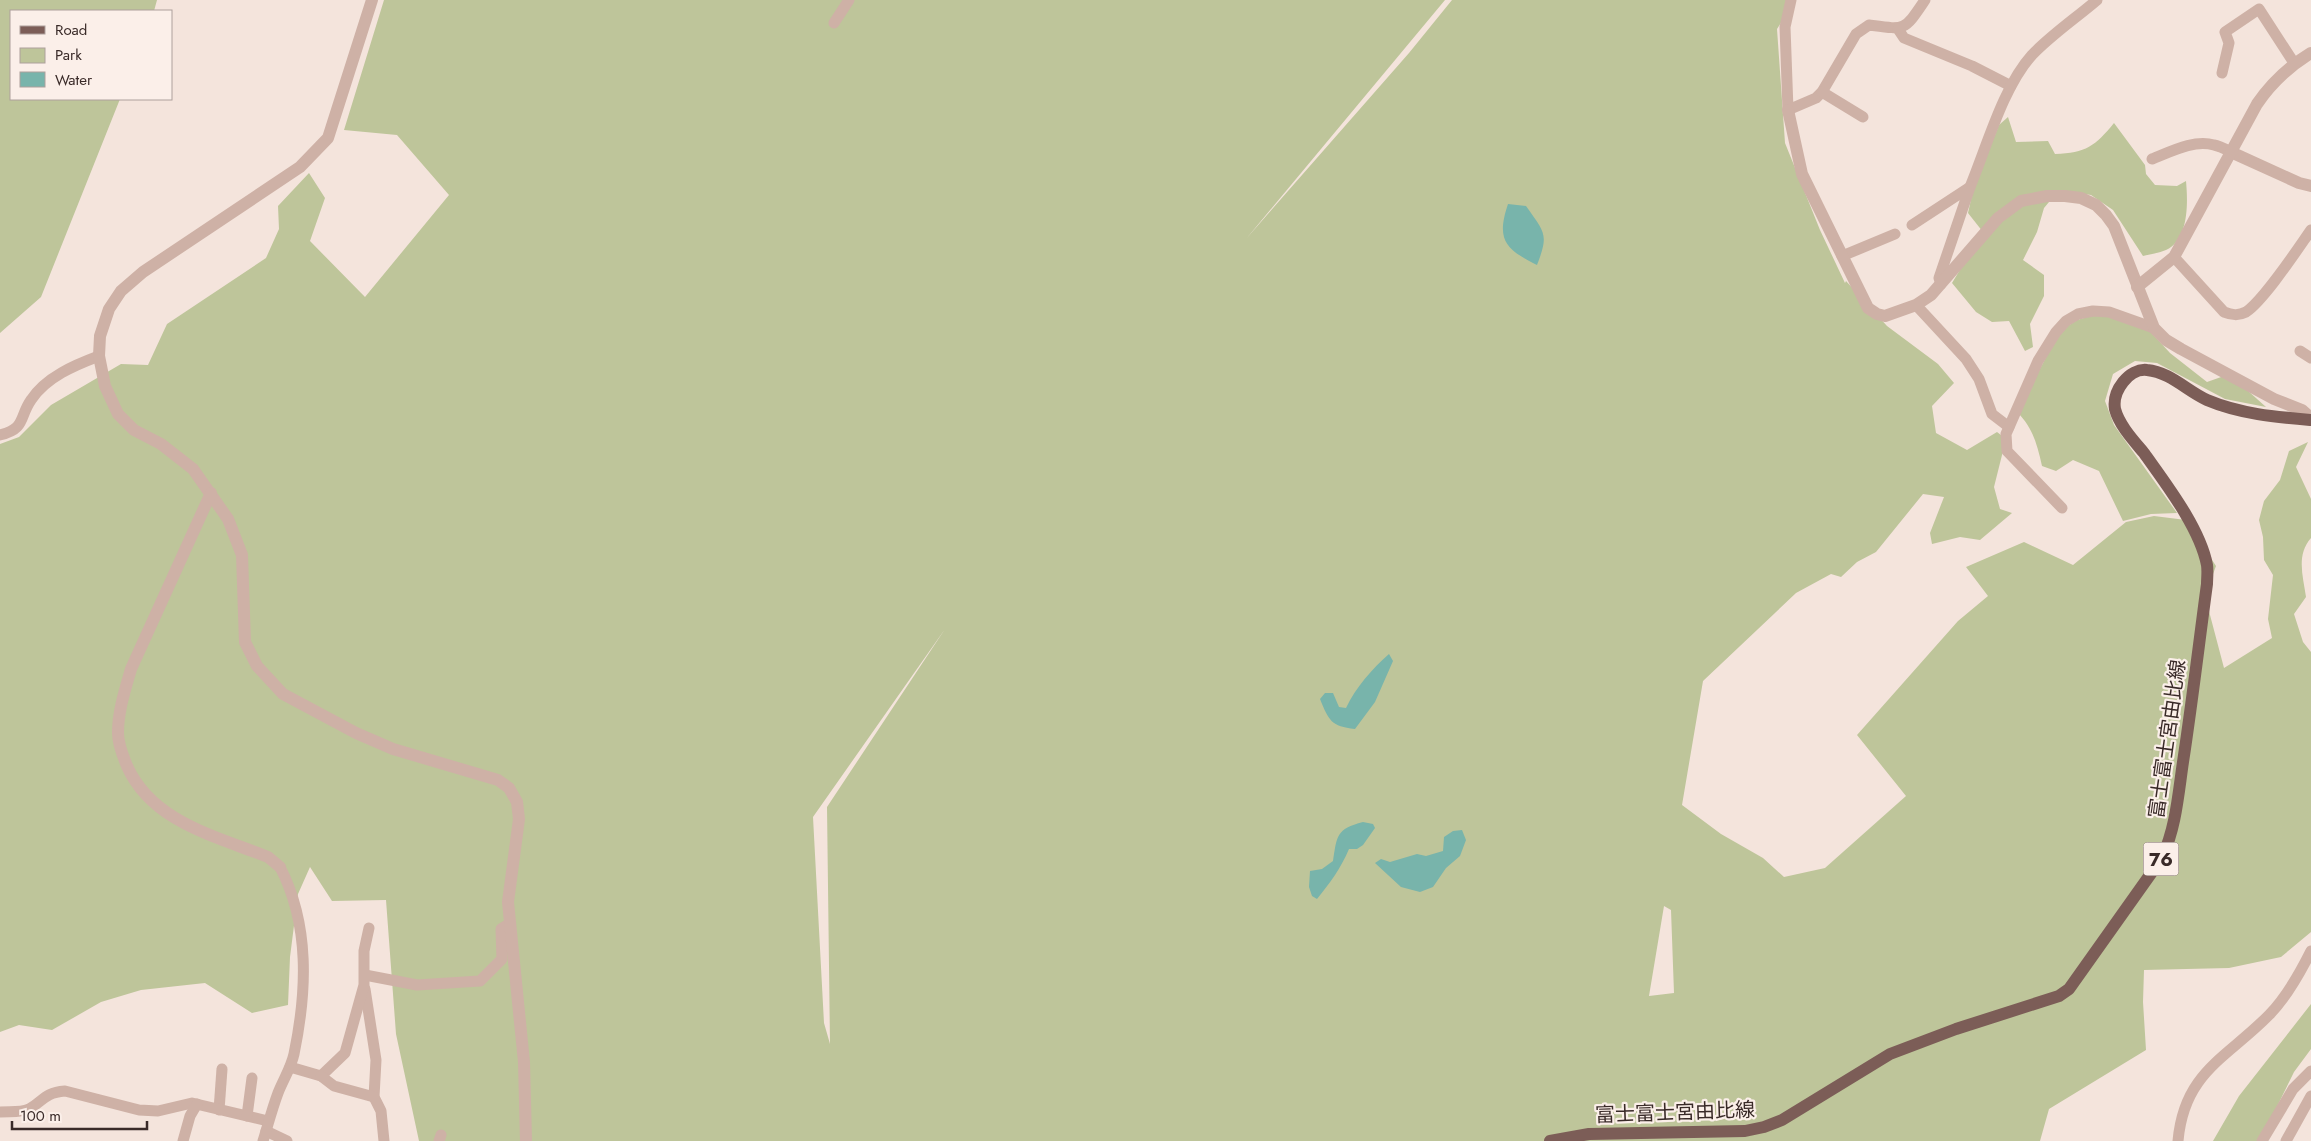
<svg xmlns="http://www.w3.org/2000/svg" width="2311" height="1141" viewBox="0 0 2311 1141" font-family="Jost,'Noto Sans JP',sans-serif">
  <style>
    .green { fill: #bec59a; fill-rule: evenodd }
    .water { fill: #78b4ab }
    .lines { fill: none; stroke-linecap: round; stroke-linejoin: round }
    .minor { stroke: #ceb1a6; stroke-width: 11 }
    .tertiary { stroke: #ceb1a6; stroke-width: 12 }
    .primary { stroke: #7c5d57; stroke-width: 12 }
    .labels { text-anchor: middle; stroke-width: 4.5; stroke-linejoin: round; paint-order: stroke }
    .shield { fill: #fbefe9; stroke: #736562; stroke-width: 1 }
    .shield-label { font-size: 19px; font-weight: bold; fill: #392a28 }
    .street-label { font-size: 20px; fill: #392a28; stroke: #fbefe9 }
  </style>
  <rect width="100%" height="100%" fill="#f4e4dc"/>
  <g class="green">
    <polygon points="0,0 157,0 154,11 11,11 11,99 120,99 41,297 0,333"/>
    <path d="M384,0H1445L1246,239L1409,53L1452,0H1795L1777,29L1785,143L1820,230L1845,283L1846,281L1887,326L1938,364L1954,383L1932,406L1936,433L1967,450L1997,432L2006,439L1994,487L2000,509L2012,513L1980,540L1960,537L1932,544L1930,533L1944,497L1923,494L1876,552L1857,562L1841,577L1831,574L1796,593L1703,681L1682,805L1721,834L1763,858L1784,877L1825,868L1906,796L1857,735L1958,621L1988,596L1966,567L2024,542L2073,565L2126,522L2154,516L2186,520L2216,566L2205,596L2224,668L2272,638L2268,619L2273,575L2264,560L2263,537L2259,520L2264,501L2280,480L2289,451L2308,442L2296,467L2311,499V538C2296,555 2303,576 2306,597L2294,614L2303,642L2311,652V932L2281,957L2229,968L2144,970L2143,1002L2146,1050L2049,1109L2040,1141H419L396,1034L386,900L332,901L310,867L298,894L290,957L288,1005L252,1013L205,983L141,990L101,1002L52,1030L19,1025L0,1032V444L19,437L51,405L121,364L148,365L167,324L266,258L279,229L278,206L309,173L325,198L310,241L365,297L449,195L397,135L344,130ZM945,629L827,807L830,1044L824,1023L813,817ZM1664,906L1671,910L1674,993L1649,996Z"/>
    <path d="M2008,117L2016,142L2048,141L2055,154C2086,153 2095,146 2114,123L2145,165L2146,174L2155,185L2177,186L2186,181C2188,203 2189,239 2166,250C2159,253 2150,254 2143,256L2113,210L2091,195L2059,190L2044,208L2037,232L2023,260L2044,275V296L2030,324L2033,347L2025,351L2009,321L1992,322L1976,312L1952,283L1983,232L1968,213L1974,186L1999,125Z"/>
    <path d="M2098,314L2147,328L2170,353L2207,382L2224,376L2247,390L2266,407L2225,399L2157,363L2135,361L2113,374L2105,401L2114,425L2177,513L2151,514L2123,521L2099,471L2073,460L2056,471L2042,466C2037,444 2033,428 2017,412L2060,331L2077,320Z"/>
    <polygon points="2311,1004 2311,1049 2294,1072 2260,1141 2213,1141 2239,1096"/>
  </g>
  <g class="water">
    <path d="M1508,204L1526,206C1545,233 1549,234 1537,265C1505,249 1496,240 1508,204Z"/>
    <path d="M1389,654L1393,661L1375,702L1355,729C1331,726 1329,721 1320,699L1325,693H1333L1339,707L1346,708C1356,687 1372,669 1389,654Z"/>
    <path d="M1363,822L1373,824L1375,828L1363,845L1357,849H1349C1341,868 1330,883 1317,899L1312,896L1309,887L1310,871L1322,869L1333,861C1337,836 1336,829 1363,822Z"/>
    <polygon points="1462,830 1466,840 1460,856 1446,868 1433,887 1420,892 1401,887 1375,863 1381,859 1390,862 1417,854 1426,856 1443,851 1444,837 1453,831"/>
  </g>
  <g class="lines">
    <g class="minor">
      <path d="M1791,0L1785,27L1788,110L1816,98L1822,92L1856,34L1869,25C1906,30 1904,31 1925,0"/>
      <polyline points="834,23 849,0"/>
      <polyline points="1898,29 1904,38 1972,66 2011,86"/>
      <polyline points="2222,73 2229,43 2225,32 2259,9 2294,63"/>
      <polyline points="1822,92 1863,117"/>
      <path d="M2152,159C2170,152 2194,139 2214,145C2220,146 2227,150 2233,153"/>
      <path d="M1970,187C1987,146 2003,87 2032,55C2051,35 2076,18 2097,0"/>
      <polyline points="1912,225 1970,187 1939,278 1941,284"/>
      <polyline points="1842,256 1895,234"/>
      <path d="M2174,257L2224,312C2232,315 2238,316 2246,312C2264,300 2297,250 2311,230"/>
      <polyline points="1916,305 1966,359 1979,379 1992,414 2009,427"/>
      <polyline points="2300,351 2311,358"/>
      <path d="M0,435C26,429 19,417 31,400C46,377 75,365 99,356"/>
      <polyline points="2062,508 2007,451 2006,434 2038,361 2056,332 2066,321 2078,314 2093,311 2109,312 2154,328"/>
      <polyline points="365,975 417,985 480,981 502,959 501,929 509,924"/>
      <polyline points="365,989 376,1060 374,1097 381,1111 384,1141"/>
      <polyline points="290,1067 321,1076 345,1053 364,985 364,951 369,928"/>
      <polyline points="321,1076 334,1086 374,1097"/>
      <polyline points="219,1110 222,1069"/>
      <path d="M0,1112C9,1111 20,1113 29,1109C44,1101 43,1093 65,1091L139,1110L158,1111L192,1103L268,1121"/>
      <polyline points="247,1116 252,1078"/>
      <polyline points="266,1131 287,1141"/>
      <polyline points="183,1141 190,1116 197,1104"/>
      <path d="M263,1141C268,1125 272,1109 278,1093C283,1080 291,1068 294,1054C307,991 310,925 280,867"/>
      <polyline points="439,1141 441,1135"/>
      <path d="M2178,1141C2184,1072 2227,1058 2269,1015C2287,997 2300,973 2311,951"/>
      <polyline points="2262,1141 2293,1089 2311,1071"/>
      <polyline points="2286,1141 2311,1096"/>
    </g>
    <g class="tertiary">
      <polyline points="372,0 328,138 300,167 143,272 121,291 109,309 100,336 99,356 105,386 118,414 134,430 161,444 193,469 228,519 242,555 245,642 257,666 283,694 356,733 393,749 498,780 509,788 517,802 519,819 508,902 524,1062 526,1141"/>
      <polyline points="1788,110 1802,174 1868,308 1877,314 1885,316 1916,305 1931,295 1998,218 2021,201 2047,196 2065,196 2081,198 2096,205 2106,215 2114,226 2154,328 2166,340 2181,349 2274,399 2302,410 2311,418"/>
      <polyline points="2233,153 2299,183 2311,186"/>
      <path d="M2137,287L2174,257L2257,104C2272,82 2288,67 2311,53"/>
      <path d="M211,493L131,669C125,690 118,711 118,733C118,745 123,756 127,766C152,822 215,836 268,857L280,867"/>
    </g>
    <path class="primary" d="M1550,1141L1589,1134L1745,1131L1764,1127L1782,1120L1890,1054L1956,1029L2059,996L2069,989L2162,858C2176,827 2178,796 2183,762C2192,703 2199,643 2207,584C2207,578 2208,571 2207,565C2200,528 2166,484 2144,453C2134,441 2119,425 2115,409C2112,391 2129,368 2147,370C2170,372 2187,391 2207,400C2240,414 2276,417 2311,420"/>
  </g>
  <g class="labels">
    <rect class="shield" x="2143.5" y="842.5" width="35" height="33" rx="4"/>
    <g class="shield-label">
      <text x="2161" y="866">76</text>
    </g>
    <g class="street-label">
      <text transform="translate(2167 739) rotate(-82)" y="7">富士富士宮由比線</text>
      <text transform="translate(1675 1112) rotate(-2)" y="7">富士富士宮由比線</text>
    </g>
  </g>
  <rect x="10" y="10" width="162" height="90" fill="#fbefe9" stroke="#ada09c"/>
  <rect x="20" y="26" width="25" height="8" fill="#7c5d57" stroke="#ada09c"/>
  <text x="55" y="35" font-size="15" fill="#392a28">Road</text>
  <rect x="20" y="48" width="25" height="15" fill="#bec59a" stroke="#ada09c"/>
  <text x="55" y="60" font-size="15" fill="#392a28">Park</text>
  <rect x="20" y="72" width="25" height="15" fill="#78b4ab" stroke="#ada09c"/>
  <text x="55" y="85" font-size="15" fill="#392a28">Water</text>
  <path d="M12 1121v8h135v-8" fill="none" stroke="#392a28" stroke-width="2.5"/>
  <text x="20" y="1121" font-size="15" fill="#392a28" stroke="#fbefe9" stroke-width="4" paint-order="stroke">100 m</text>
</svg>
